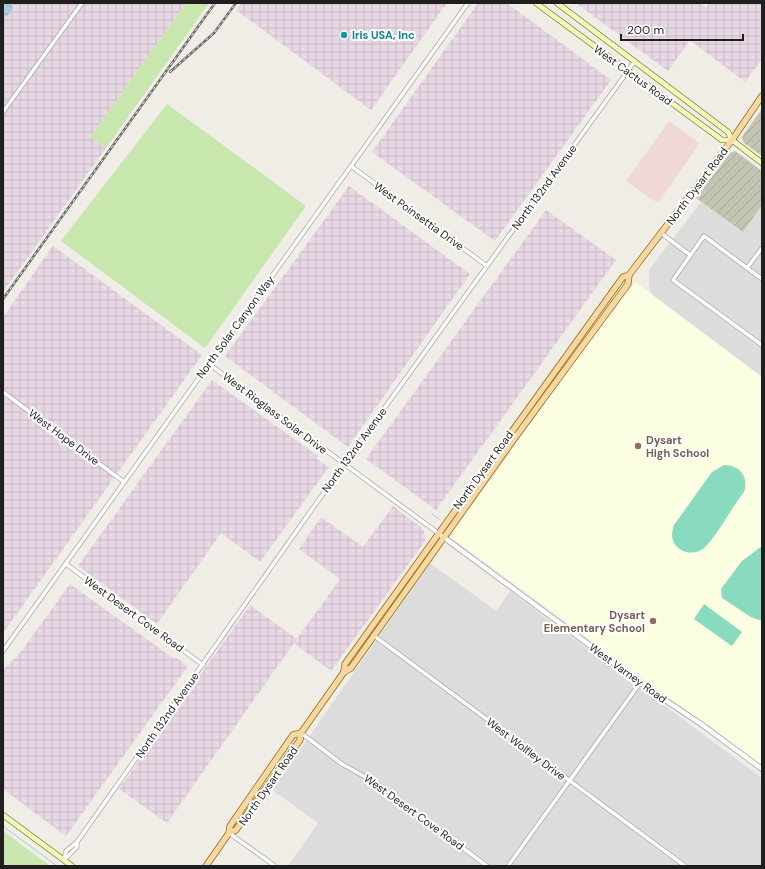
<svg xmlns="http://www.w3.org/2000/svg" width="765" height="869" viewBox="0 0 765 869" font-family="'DM Sans',sans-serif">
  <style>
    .residential { fill: #dddcdc }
    .commercial { fill: #efd8d6 }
    .industrial { fill: url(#industrial-grid) }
    .education { fill: #fcfee1 }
    .construction { fill: url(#construction-furrows) }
    .grass { fill: #c8e7af }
    .pitch { fill: #88dbbe }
    .water { fill: url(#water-waves) }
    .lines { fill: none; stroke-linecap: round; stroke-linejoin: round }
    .stream { stroke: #a9cddb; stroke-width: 1 }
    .minor-casing { stroke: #a6a6a6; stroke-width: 5 }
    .tertiary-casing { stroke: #a6a6a6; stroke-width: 6 }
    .secondary-casing { stroke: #62720a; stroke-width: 6 }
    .primary-casing { stroke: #936b07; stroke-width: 7 }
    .minor { stroke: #fff; stroke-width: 3.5 }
    .tertiary { stroke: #fff; stroke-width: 4.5 }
    .secondary { stroke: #f1f7bd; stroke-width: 5 }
    .primary { stroke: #f7d7a3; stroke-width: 5.5 }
    .rail-casing { stroke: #6d6d6d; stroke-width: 2.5 }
    .rail { stroke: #fff; stroke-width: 1; stroke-dasharray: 3; stroke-linecap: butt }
    .culture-dot { fill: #0f9aa8; stroke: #fff; stroke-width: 1.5 }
    .education-dot { fill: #8d6e63; stroke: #fff; stroke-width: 1.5 }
    .labels { text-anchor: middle; stroke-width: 4; stroke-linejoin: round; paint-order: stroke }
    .culture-label { font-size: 11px; font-weight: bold; fill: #0d838f; stroke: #fff; text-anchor: start }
    .street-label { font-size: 11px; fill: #1f1f1f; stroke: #fff }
    .education-label { font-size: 11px; font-weight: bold; fill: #785e54; stroke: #fff; text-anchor: start }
  </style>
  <defs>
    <pattern id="industrial-grid" width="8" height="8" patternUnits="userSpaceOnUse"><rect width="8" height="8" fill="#e8d8e5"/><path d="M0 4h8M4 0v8" fill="none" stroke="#c7b9c4"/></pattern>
    <pattern id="construction-furrows" width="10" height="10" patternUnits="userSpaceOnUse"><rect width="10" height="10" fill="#c3c4b2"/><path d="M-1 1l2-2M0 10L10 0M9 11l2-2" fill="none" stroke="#a7a899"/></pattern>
    <pattern id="water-waves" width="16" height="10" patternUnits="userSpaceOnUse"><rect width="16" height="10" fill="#a9cddb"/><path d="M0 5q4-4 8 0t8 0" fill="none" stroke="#91b0bc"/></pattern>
  </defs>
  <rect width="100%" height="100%" fill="#efede6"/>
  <g class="residential">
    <polygon points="701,202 743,232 762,205 762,377 654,296 649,288 649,270"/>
    <polygon points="430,563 496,611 510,591 762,778 762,866 288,866 318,823 272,790"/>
  </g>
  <polygon class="commercial" points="669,121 700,143 658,203 626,181"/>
  <g class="industrial">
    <polygon points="3,3 186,3 91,136 106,148 3,292"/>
    <polygon points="241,3 447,3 371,110 236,10"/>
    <polygon points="478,3 507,3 611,80 495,241 372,152"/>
    <polygon points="576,3 700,3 706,7 709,3 762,3 762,59 745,82 690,40 668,71"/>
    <polygon points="349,186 470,274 348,447 225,356"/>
    <polygon points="546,210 616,260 436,510 366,459"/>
    <polygon points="53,246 202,355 3,633 3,317"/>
    <polygon points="212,380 318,456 316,458 329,467 260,562 221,533 157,624 78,566"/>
    <polygon points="393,506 424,530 425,541 331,671 294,643 167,823 119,789 250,605 297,639 340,579 299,549 321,517 363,547"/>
    <polygon points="70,584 173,658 175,657 188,666 66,836 3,789 3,670 20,653"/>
  </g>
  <polygon class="education" points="635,282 762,377 762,766 451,537 452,534 602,323 614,312"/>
  <g class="construction">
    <polygon points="762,109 762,156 744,143 742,139 743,135"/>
    <polygon points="735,151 762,171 762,205 743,232 696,198 730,153"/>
  </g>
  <g class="grass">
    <polygon points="186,3 209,3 106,148 91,136"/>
    <polygon points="167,104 306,206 205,348 61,241"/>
    <polygon points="3,831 50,866 3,866"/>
  </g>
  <g class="pitch">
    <path d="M724,465C740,465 749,477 744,492C731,508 718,535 704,548C695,556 680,553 674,543C671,537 672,531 674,525L712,472Z"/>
    <polygon points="762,546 762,621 751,617 722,598 721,589 742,561"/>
    <polygon points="704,604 742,632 732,646 694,619"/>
  </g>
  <polygon class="water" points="3,3 11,3 12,9 10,14 3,18"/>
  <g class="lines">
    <g class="stream">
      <polyline points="749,144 752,139"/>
      <polyline points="432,514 439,519"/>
      <polyline points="3,826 57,866"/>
    </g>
    <g class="minor-casing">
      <g id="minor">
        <polyline points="3,112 82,3"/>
        <polyline points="351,166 487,266"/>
        <polyline points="661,233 690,255"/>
        <polyline points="747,268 762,248"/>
        <polyline points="762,279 704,236 673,280 762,345"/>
        <polyline points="209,364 438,533"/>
        <polyline points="3,392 124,482"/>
        <polyline points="66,564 203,665"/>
        <polyline points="373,635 685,866"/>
        <polyline points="3,651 468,3"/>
        <polyline points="301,733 342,764 376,783 487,866"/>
        <polyline points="229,833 275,866"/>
        <polyline points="65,859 77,847 77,842"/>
        <polyline points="64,860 66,851 77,842 344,464 635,61"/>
        <polyline points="508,866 640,683"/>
      </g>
    </g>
    <g class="tertiary-casing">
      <polyline id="tertiary" points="442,536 653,692 701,724 762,769"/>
    </g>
    <g class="secondary-casing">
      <g id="secondary">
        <polyline points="536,3 722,140 732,140"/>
        <polyline points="557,3 728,132 732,140 762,163"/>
        <polyline points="3,815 72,866"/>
      </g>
    </g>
    <g class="primary-casing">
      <g id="primary">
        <polyline points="344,671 345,664 623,277 629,275"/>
        <polyline points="229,833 236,830 300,740 301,733 344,672 351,668 514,439 628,284 629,275 732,140 762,96"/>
        <polyline points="206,866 229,833 230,826 293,735 301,733"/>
      </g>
    </g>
    <use href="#minor" class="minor"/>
    <use href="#tertiary" class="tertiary"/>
    <use href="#secondary" class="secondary"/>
    <use href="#primary" class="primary"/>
    <g class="rail-casing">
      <g id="rail">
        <polyline points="170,72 214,33 236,3"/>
        <polyline points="3,299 215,3"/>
      </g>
    </g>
    <use href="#rail" class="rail"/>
  </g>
  <circle class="culture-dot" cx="344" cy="35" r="4"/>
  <g class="education-dot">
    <circle cx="638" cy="446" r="4"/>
    <circle cx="653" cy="621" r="4"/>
  </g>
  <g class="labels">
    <g class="culture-label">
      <text x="352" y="39">Iris USA, Inc</text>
    </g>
    <g class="street-label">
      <text transform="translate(633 75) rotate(36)" y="4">West Cactus Road</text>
      <text transform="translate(697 186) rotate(-53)" y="4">North Dysart Road</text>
      <text transform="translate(544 187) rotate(-54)" y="4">North 132nd Avenue</text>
      <text transform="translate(419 216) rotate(36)" y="4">West Poinsettia Drive</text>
      <text transform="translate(235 327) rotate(-54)" y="4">North Solar Canyon Way</text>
      <text transform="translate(275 413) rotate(37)" y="4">West Rioglass Solar Drive</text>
      <text transform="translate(64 437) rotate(37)" y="4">West Hope Drive</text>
      <text transform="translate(354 450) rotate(-54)" y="4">North 132nd Avenue</text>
      <text transform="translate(483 470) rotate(-54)" y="4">North Dysart Road</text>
      <text transform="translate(134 614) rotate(36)" y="4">West Desert Cove Road</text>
      <text transform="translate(628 673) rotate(36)" y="4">West Varney Road</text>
      <text transform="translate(167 715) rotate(-55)" y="4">North 132nd Avenue</text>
      <text transform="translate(526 749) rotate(37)" y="4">West Wolfley Drive</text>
      <text transform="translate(268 786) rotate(-55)" y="4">North Dysart Road</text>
      <text transform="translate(414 812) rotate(36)" y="4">West Desert Cove Road</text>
    </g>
    <g class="education-label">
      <text x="646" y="444">Dysart<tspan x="646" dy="13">High School</tspan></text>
      <text x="645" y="619" text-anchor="end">Dysart<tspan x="645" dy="13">Elementary School</tspan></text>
    </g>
  </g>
  <rect width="765" height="869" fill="none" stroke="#1f1f1f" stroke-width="8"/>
  <path d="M621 34v6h122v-6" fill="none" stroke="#1f1f1f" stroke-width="2"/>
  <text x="627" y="34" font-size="12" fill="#1f1f1f" stroke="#ffffff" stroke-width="3" paint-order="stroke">200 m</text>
</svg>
